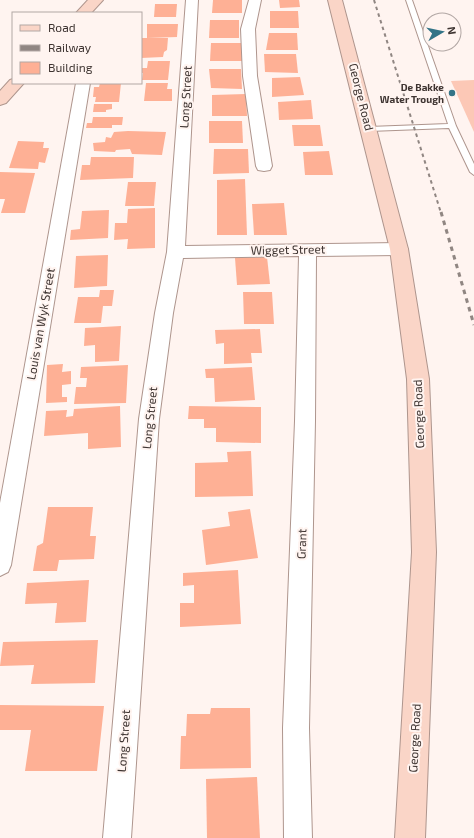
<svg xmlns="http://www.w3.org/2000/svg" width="474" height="838" viewBox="0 0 474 838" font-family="'Exo 2',sans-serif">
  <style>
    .green { fill: #fcc8b6 }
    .building { fill: #feb095 }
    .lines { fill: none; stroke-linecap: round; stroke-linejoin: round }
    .lane-casing { stroke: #ae958d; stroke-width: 2 }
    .street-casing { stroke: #ae958d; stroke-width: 2 }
    .secondary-casing { stroke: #ae958d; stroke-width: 2 }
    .lane { fill: #fff; fill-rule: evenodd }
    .street { fill: #fff; fill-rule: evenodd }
    .secondary { fill: #fad5c7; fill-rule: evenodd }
    .rail-far1 { stroke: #908682; stroke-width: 2; stroke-dasharray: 3.5 3.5; stroke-linecap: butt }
    .rail { stroke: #908682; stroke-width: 3; stroke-dasharray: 4.5 4.5; stroke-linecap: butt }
    .poi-dot { fill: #337487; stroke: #fff4f0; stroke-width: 1.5 }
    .labels { text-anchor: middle; stroke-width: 4; stroke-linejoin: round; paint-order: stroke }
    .far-poi-label { font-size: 10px; font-weight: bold; fill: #3e3431; stroke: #fff4f0; text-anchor: end }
    .street-label { font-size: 12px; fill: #3e3431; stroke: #fff4f0 }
  </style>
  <rect width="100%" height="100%" fill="#fff4f0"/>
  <polygon class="green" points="474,80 474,132 451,81"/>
  <g class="building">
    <polygon points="213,0 242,0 242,13 212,13"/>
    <polygon points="279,0 299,0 300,7 280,8"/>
    <polygon points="155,4 177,4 176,17 154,17"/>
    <polygon points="270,11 298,11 299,28 270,28"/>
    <polygon points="210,20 239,20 239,38 209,38"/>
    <polygon points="147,24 178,24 177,37 147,38"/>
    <polygon points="269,33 297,33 298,50 266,50"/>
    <polygon points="141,38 168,38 167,50 164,52 163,57 141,58"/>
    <polygon points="211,43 241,43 242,61 210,61"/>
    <polygon points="264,54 296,54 298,73 265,72"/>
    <polygon points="148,61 170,61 168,80 142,80 143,73 141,73 141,68 147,68"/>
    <polygon points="209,69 241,69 242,89 211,88"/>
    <polygon points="300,77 304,95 272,97 272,78"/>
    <polygon points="100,83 121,83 119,102 95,102 96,97 93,97 94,87 99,87"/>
    <polygon points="146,83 168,83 167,89 172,89 172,101 144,101"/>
    <polygon points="246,94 247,116 212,116 212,95"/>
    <polygon points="311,100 313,119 279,120 278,102"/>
    <polygon points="94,104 112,104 112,109 106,110 106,112 93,112"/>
    <polygon points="93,117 123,117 122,125 112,125 112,128 86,128 87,123 92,123"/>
    <polygon points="209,121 242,121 243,143 209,143"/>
    <polygon points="292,125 320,125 323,146 294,146"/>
    <polygon points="128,131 166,132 162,155 132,154 130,149 116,150 115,152 94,151 93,143 105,142 106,137 111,138 114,132"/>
    <polygon points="18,141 44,142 43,148 49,148 45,163 39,162 38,169 9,168"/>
    <polygon points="214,149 248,149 249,173 213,174"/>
    <polygon points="329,151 333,175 305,175 303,152"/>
    <polygon points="91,157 134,157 133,178 80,180 82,165 90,165"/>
    <polygon points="0,172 35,173 25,213 1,213 5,199 0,199"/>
    <polygon points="245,179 247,235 217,235 217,180"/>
    <polygon points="128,182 156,182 154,206 125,206"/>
    <polygon points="284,203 287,235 254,235 252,204"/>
    <polygon points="155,208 155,248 127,249 128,239 114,240 115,223 127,223 128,209"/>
    <polygon points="109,210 108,238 70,240 71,230 80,229 82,211"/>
    <polygon points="108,255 107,286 74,288 76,256"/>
    <polygon points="267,257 270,284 237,285 235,258"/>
    <polygon points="100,290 114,290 112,306 103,306 101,323 74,323 78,297 99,297"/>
    <polygon points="243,292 272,292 274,324 244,324"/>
    <polygon points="121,326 119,361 95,362 95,345 84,346 85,328"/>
    <polygon points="260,329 262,353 251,353 252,363 224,364 224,343 216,344 215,330"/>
    <polygon points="63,364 62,372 71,371 71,384 62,385 62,397 67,397 67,402 46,403 47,365"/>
    <polygon points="128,365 126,403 74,404 76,387 86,387 87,378 80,378 81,367"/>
    <polygon points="252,367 255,400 215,402 214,378 206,378 205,369"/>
    <polygon points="120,406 121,447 88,449 88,433 44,436 46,411 67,410 66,417 73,416 74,409"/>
    <polygon points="189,406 261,407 261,443 216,442 216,428 204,428 204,419 188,419"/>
    <polygon points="251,451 253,496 195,497 195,463 228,462 227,452"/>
    <polygon points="48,507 93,507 90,536 96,536 94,559 59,560 57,571 33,571 37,546 43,543"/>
    <polygon points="250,509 258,558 206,565 202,530 230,526 228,512"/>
    <polygon points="238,570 241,624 180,627 180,603 194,603 194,585 183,586 183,573"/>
    <polygon points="89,580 86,622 55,623 57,603 25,604 27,583"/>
    <polygon points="98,640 95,683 31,684 34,665 0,666 3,642"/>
    <polygon points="0,705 104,706 97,771 25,771 31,730 0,730"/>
    <polygon points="211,708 250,708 251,768 180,769 181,736 186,736 187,714 210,714"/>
    <polygon points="257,777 260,838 207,838 206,779"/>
  </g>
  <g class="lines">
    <g class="lane-casing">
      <polygon id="lane" points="406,0 412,0 456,126 474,164 474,175 470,172 449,128 369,131 365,129 369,127 448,124"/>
    </g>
    <g class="street-casing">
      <g id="street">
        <polygon points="186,0 198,0 185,246 399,243 405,245 408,249 405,253 399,255 316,256 315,421 309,728 312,838 284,838 283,728 295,421 299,256 183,258 173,313 159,419 131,838 103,838 139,419 155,313 167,252"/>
        <polygon points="249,0 261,0 255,29 257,76 272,166 270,170 264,171 258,170 256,166 243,76 241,29"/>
        <polygon points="76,83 90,83 11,565 8,572 0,576 0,503"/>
      </g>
    </g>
    <g class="secondary-casing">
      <g id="secondary">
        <polygon points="88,0 103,0 91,13 76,13"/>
        <polygon points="328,0 342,0 408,249 429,379 436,552 425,838 395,838 412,552 407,379 390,249"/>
        <polygon points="13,79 13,83 24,83 6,103 0,105 0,91 10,80"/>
      </g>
    </g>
    <use href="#lane" class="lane"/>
    <use href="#street" class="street"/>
    <use href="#secondary" class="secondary"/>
    <polyline class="rail-far1" points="374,0 441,213"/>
    <polyline class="rail" points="441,212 474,325"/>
  </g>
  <circle class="poi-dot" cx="452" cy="93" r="4"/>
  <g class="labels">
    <g class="far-poi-label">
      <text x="444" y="91">De Bakke<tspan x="444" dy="12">Water Trough</tspan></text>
    </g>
    <g class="street-label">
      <text transform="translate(186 97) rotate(-87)" y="4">Long Street</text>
      <text transform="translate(361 97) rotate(76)" y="4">George Road</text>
      <text transform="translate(288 250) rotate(-1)" y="4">Wigget Street</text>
      <text transform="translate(41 324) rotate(-80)" y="4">Louis van Wyk Street</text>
      <text transform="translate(419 414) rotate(-92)" y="4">George Road</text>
      <text transform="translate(150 418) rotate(-84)" y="4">Long Street</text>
      <text transform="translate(302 544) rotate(-88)" y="4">Grant</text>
      <text transform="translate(415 738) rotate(-87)" y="4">George Road</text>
      <text transform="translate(124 741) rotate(-86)" y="4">Long Street</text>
    </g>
  </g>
  <rect x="12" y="12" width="130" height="72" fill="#fff4f0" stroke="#b2a7a4"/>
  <rect x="20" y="25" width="20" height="6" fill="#fad5c7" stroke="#b2a7a4"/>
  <text x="48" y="32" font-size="12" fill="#3e3431">Road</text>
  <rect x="20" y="45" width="20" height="6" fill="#908682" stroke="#b2a7a4"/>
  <text x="48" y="52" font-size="12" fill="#3e3431">Railway</text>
  <rect x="20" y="62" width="20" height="12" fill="#feb095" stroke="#b2a7a4"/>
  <text x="48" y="72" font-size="12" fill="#3e3431">Building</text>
  <g transform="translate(442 32) rotate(81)"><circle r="19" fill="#fff4f0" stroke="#b2a7a4"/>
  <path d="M0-3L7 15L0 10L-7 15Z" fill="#337487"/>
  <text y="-6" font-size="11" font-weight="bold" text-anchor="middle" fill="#3e3431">N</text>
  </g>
</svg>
